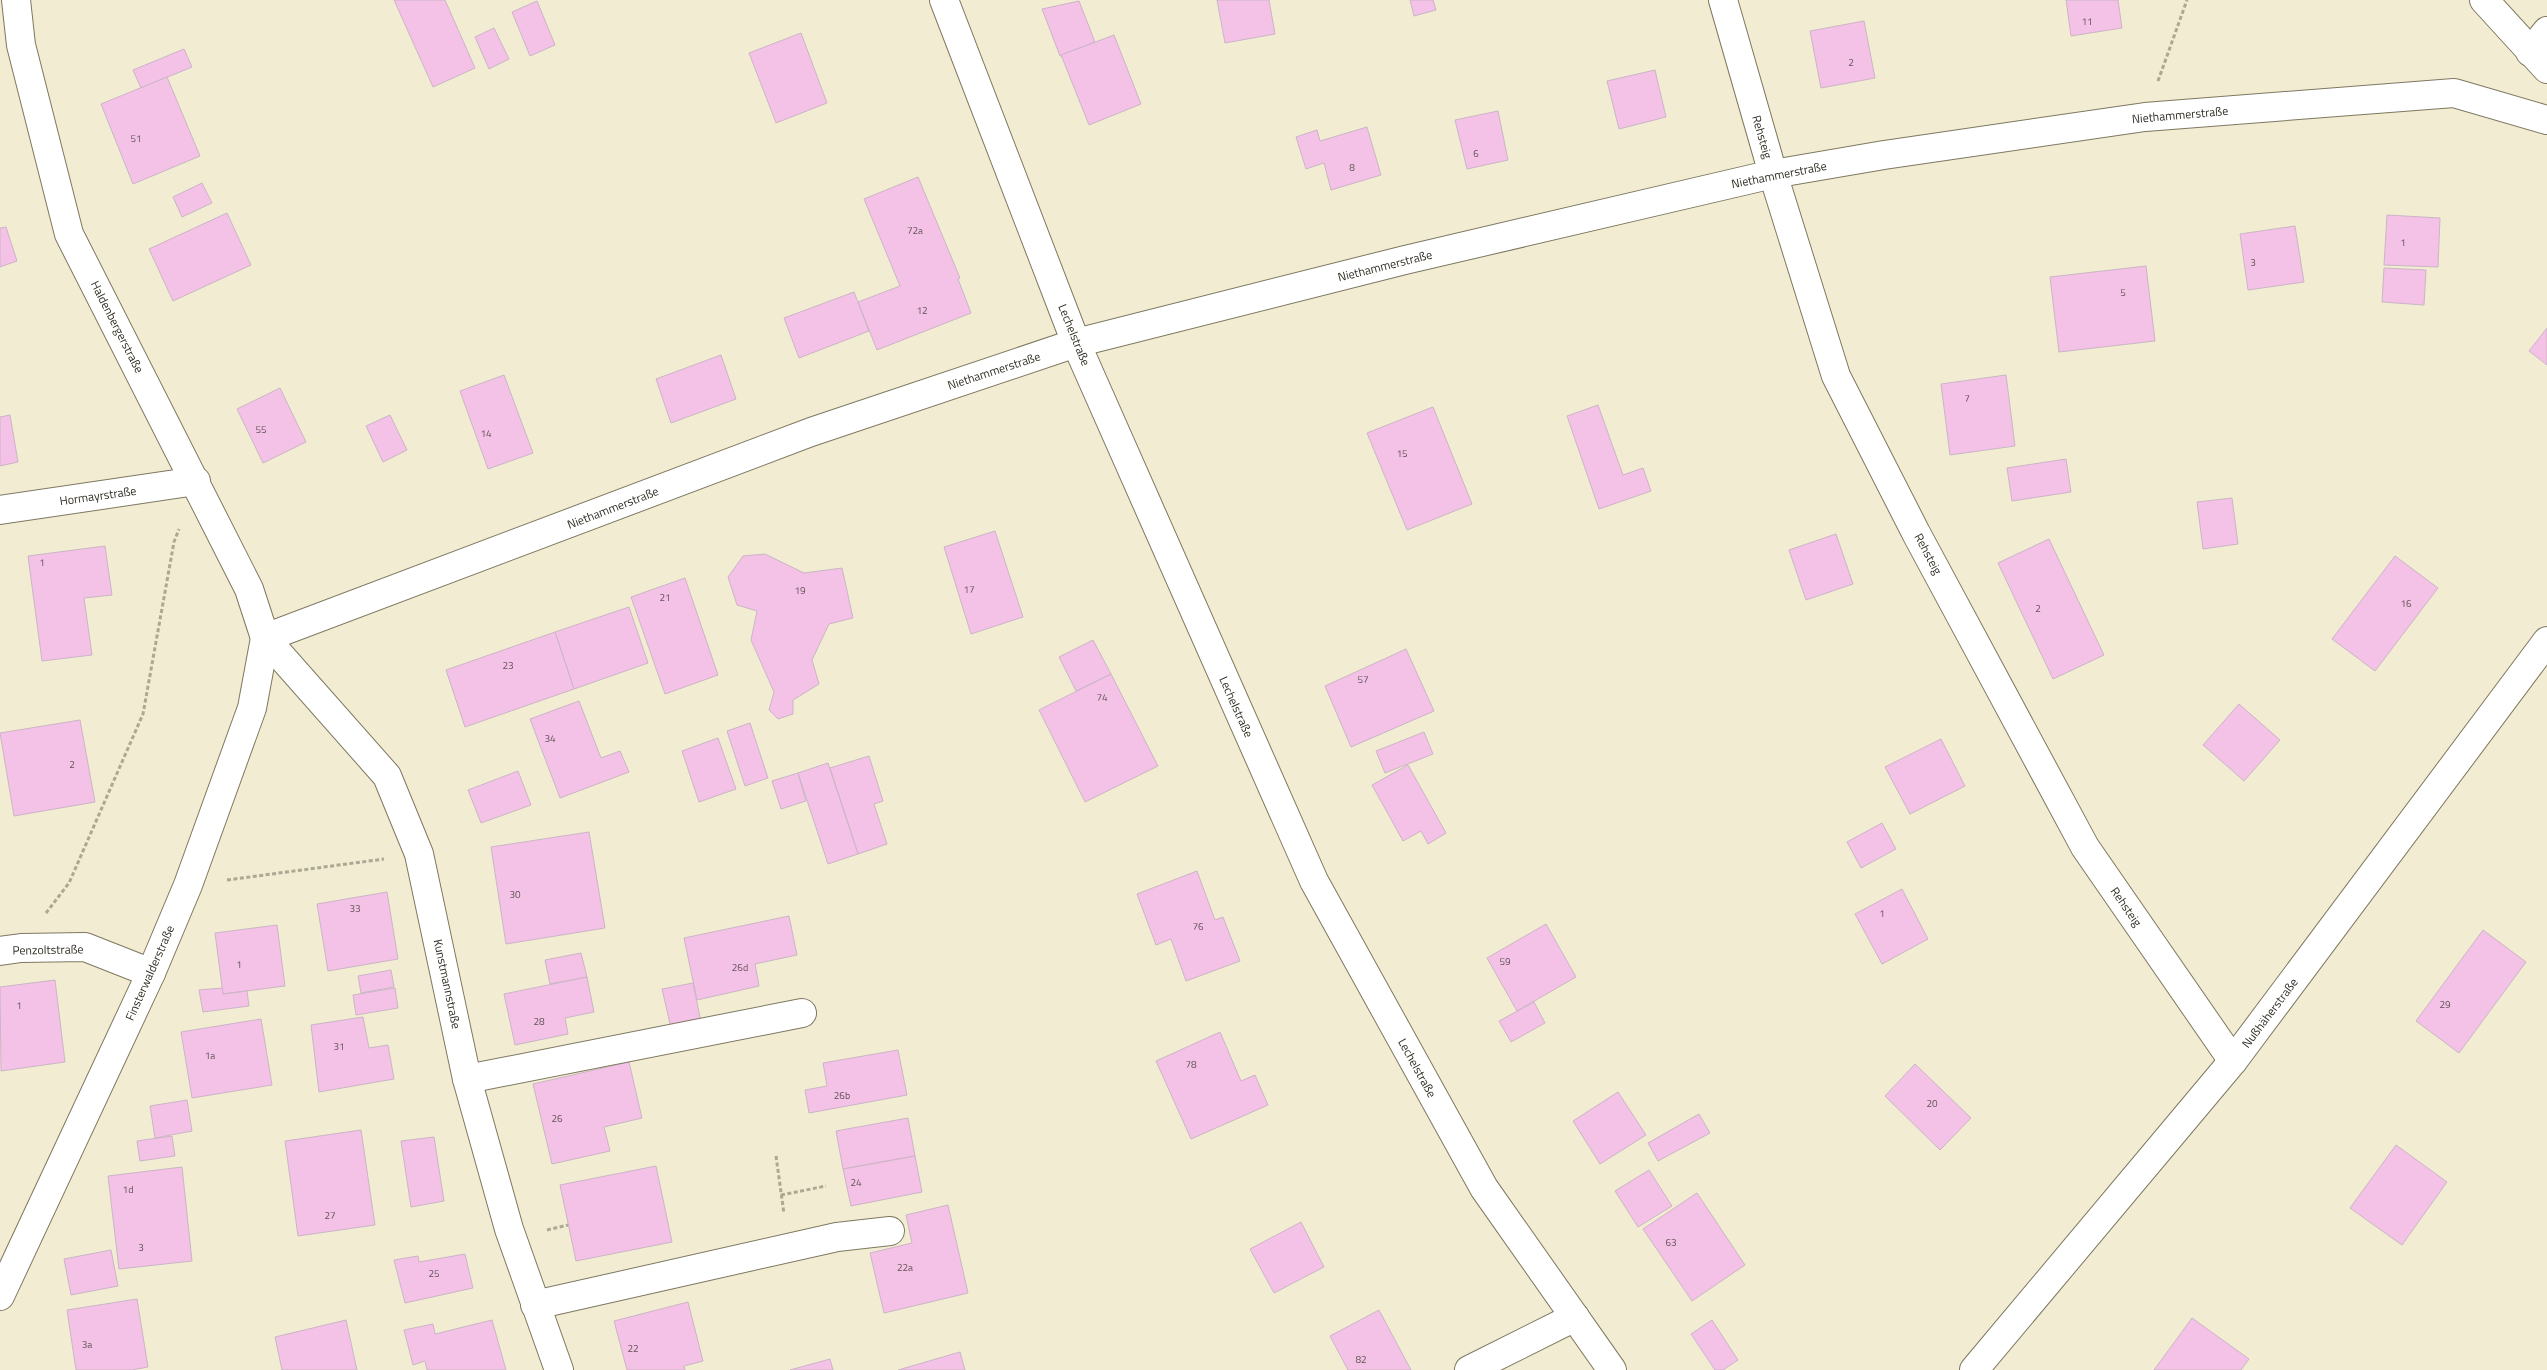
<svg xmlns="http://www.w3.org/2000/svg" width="2547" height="1370" viewBox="0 0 2547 1370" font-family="'Titillium Web',sans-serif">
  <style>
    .building { fill: #f4c1e7; stroke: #cbb5c5 }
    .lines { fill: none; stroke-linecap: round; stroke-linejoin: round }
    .minor-casing { stroke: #7e7861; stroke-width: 30 }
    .path { stroke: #aba893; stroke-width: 3; stroke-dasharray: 4 2.5; stroke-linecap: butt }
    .minor { stroke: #fff; stroke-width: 28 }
    .labels { text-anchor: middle; stroke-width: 4; stroke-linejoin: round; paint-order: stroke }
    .number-label { font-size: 10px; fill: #625456 }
    .street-label { font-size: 12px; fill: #312f25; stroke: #fff }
  </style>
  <rect width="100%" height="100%" fill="#f1ecd2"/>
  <g class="building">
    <polygon points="394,0 445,0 475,68 433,87"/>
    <polygon points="1217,0 1269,0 1275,34 1225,43"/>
    <polygon points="1410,0 1433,0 1436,10 1414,16"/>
    <polygon points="2066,0 2118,0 2122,28 2071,36"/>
    <polygon points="537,1 555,45 530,56 512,12"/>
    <polygon points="1079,1 1095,42 1060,56 1042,9"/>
    <polygon points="1864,21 1875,78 1821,88 1810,31"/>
    <polygon points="494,28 509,59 489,69 475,37"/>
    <polygon points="801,33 827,103 776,123 749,53"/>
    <polygon points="1114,35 1141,104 1089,125 1061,55"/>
    <polygon points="184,49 192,67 141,88 133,70"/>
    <polygon points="1655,70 1666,117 1619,129 1607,81"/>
    <polygon points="167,77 200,156 133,184 101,104"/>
    <polygon points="1498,111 1508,160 1467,169 1455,120"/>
    <polygon points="1367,127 1381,175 1331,190 1324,163 1306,169 1296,137 1317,130 1320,141"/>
    <polygon points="918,177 960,278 958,279 971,313 877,350 858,302 900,286 864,199"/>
    <polygon points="202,183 212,203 182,217 173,197"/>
    <polygon points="227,213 251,265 173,301 149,249"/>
    <polygon points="2387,215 2440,218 2438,267 2384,265"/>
    <polygon points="2295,226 2304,282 2248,290 2240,234"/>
    <polygon points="6,227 17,261 0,267 0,228"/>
    <polygon points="2146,266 2155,341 2059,352 2050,277"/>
    <polygon points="2384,268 2426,270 2424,305 2382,302"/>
    <polygon points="854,292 869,331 799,358 784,318"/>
    <polygon points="2547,328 2547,365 2529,351"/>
    <polygon points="721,355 736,399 671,423 656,379"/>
    <polygon points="504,375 533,453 488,469 460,391"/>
    <polygon points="2006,375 2015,446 1950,455 1941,384"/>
    <polygon points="280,388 306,442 263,463 237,409"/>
    <polygon points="1598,405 1623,475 1643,468 1651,491 1599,509 1567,416"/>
    <polygon points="1433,407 1472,504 1407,530 1367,433"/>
    <polygon points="10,415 18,462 0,466 0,417"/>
    <polygon points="390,415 407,450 383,462 366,426"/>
    <polygon points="2066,459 2071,492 2012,501 2007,468"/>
    <polygon points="2232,498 2238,544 2203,549 2197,502"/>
    <polygon points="995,531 1023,617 971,634 944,547"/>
    <polygon points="1836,534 1853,584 1806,600 1789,550"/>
    <polygon points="2049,539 2104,655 2053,679 1998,563"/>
    <polygon points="105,546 112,595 84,598 92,655 42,661 28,556"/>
    <polygon points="765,554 804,573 842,568 853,618 829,624 812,660 819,684 793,700 793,714 778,719 769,710 774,692 751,640 757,611 737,605 728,577 743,556"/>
    <polygon points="2395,556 2438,588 2375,671 2332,639"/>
    <polygon points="685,578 718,675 665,694 631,597"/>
    <polygon points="629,607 648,663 574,689 555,632"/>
    <polygon points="555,632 574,689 465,727 446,670"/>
    <polygon points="1093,640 1111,674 1076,691 1059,657"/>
    <polygon points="1406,649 1434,711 1351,747 1325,686"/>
    <polygon points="1111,674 1158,766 1085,802 1039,710"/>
    <polygon points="579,701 601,758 620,751 629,772 560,798 530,719"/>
    <polygon points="2239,704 2280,740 2244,781 2203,745"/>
    <polygon points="80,720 95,802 14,816 0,733"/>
    <polygon points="750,723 768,778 745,786 727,731"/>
    <polygon points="1424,732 1433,754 1385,773 1376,751"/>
    <polygon points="718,738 736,789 699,802 682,751"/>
    <polygon points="1941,739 1965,786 1910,814 1885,767"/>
    <polygon points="869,756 883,801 874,804 887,844 858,854 830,768"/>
    <polygon points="828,763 858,854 828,864 798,773"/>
    <polygon points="1408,765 1446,833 1428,844 1421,831 1403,841 1372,785"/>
    <polygon points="518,771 531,805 481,823 468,790"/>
    <polygon points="798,773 806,801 781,809 772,781"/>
    <polygon points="1882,823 1896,849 1861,868 1847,842"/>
    <polygon points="589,832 605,928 506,944 491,847"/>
    <polygon points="1197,871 1215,920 1223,917 1240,961 1186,981 1171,939 1156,945 1137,894"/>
    <polygon points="1902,889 1928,939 1882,964 1855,914"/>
    <polygon points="387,892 398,959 328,971 317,904"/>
    <polygon points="789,916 797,955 755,964 759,986 697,1000 684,938"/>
    <polygon points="1546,924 1576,977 1517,1011 1487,958"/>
    <polygon points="277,925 285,986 223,994 215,933"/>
    <polygon points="2483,930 2526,962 2459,1053 2416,1021"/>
    <polygon points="581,953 587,977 550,984 545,960"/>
    <polygon points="391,970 394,987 361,993 358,976"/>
    <polygon points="587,977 594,1012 565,1018 568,1034 515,1045 504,994"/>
    <polygon points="55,980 65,1062 1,1071 0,987"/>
    <polygon points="693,983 701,1022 671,1028 662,989"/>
    <polygon points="222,988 223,994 247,991 249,1006 203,1012 199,990"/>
    <polygon points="395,988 398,1008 356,1015 353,995"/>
    <polygon points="1534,1002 1545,1023 1511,1042 1499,1021"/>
    <polygon points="363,1017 369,1048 388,1045 394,1079 319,1092 311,1025"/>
    <polygon points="261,1019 272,1085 192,1098 181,1032"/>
    <polygon points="1220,1032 1241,1081 1255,1075 1268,1105 1191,1139 1156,1061"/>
    <polygon points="898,1050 907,1095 809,1113 805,1090 827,1086 823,1063"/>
    <polygon points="629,1062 642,1118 604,1127 610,1151 552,1164 533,1084"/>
    <polygon points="1915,1064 1971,1118 1940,1150 1885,1096"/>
    <polygon points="1618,1092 1646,1135 1600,1164 1573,1121"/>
    <polygon points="187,1100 192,1131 155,1138 150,1106"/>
    <polygon points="1699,1114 1710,1133 1658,1161 1648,1143"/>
    <polygon points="908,1118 915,1156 843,1169 836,1131"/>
    <polygon points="361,1130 375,1225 298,1236 285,1141"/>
    <polygon points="172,1136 175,1156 140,1161 137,1141"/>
    <polygon points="434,1137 444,1201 411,1207 401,1141"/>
    <polygon points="2396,1145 2447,1182 2402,1245 2350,1208"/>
    <polygon points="915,1156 922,1192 851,1206 843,1169"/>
    <polygon points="656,1166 672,1242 576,1261 560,1185"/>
    <polygon points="182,1167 192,1261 119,1269 108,1176"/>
    <polygon points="1649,1170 1672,1206 1638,1227 1615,1191"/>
    <polygon points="1697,1193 1745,1265 1692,1301 1643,1229"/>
    <polygon points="948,1205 968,1293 884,1313 870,1253 912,1243 906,1215"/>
    <polygon points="1301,1222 1324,1267 1274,1293 1250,1249"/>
    <polygon points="111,1250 118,1286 71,1295 64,1259"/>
    <polygon points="465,1254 473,1288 405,1303 394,1260 418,1256 419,1262"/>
    <polygon points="137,1299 148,1367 132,1370 76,1370 67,1310"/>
    <polygon points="688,1302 703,1361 684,1366 685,1370 627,1370 614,1321"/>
    <polygon points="1379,1310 1411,1370 1348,1370 1330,1336"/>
    <polygon points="2192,1318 2249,1359 2241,1370 2154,1370"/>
    <polygon points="346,1320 357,1370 282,1370 275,1337"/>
    <polygon points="492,1320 506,1370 427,1370 425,1361 413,1365 404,1330 433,1324 435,1334"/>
    <polygon points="1712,1320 1738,1360 1723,1370 1715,1370 1691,1334"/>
    <polygon points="960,1352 965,1370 898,1370"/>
    <polygon points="830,1359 833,1370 790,1370"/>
  </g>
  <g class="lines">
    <g class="minor-casing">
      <g id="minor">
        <polyline points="16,0 21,45 69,234 249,589 265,638 387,776 419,854 467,1079 509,1229 559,1370"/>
        <polyline points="944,0 1076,343 1314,881 1484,1188 1612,1370"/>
        <polyline points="1723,0 1773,174 1836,376 1916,533 2085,847 2233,1061"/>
        <polyline points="2484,0 2547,69"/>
        <polyline points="2530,52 2547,31"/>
        <polyline points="0,510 196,481"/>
        <polyline points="265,638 811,432 1076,343 1405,260 1773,174 1884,155 2145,117 2454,93 2547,120"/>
        <polyline points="0,951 21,948 85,947 151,973"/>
        <polyline points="467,1079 802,1013"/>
        <polyline points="0,1296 151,973 188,885 252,708 265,638"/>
        <polyline points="535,1305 837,1237 890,1231"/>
        <polyline points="1469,1370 1575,1317"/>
        <polyline points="1974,1370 2233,1061 2547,641"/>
      </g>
    </g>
    <g class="path">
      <polyline points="2158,81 2187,0"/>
      <polyline points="227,880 384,859"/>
      <polyline points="46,913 69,883 143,714 174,542 179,529"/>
      <polyline points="776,1156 784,1214"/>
      <polyline points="781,1195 826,1186"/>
      <polyline points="547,1230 568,1225"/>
    </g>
    <use href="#minor" class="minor"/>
  </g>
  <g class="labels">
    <g class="number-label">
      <text x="2087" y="25">11</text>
      <text x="1851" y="66">2</text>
      <text x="136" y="142">51</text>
      <text x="1476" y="157">6</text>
      <text x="1352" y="171">8</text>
      <text x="915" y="234">72a</text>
      <text x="2403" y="246">1</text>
      <text x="2253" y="266">3</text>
      <text x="2123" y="296">5</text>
      <text x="922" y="314">12</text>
      <text x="1967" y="402">7</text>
      <text x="261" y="433">55</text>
      <text x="486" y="437">14</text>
      <text x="1402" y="457">15</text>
      <text x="42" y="566">1</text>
      <text x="969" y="593">17</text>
      <text x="800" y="594">19</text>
      <text x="665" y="601">21</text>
      <text x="2406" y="607">16</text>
      <text x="2038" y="612">2</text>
      <text x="508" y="669">23</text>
      <text x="1363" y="683">57</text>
      <text x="1102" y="701">74</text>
      <text x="550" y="742">34</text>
      <text x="72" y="768">2</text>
      <text x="515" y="898">30</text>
      <text x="355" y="912">33</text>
      <text x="1882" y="917">1</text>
      <text x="1198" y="930">76</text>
      <text x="1505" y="965">59</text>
      <text x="239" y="968">1</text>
      <text x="740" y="971">26d</text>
      <text x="2445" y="1008">29</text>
      <text x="19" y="1009">1</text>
      <text x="539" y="1025">28</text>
      <text x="339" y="1050">31</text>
      <text x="210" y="1059">1a</text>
      <text x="1191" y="1068">78</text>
      <text x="842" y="1099">26b</text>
      <text x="1932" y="1107">20</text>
      <text x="557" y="1122">26</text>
      <text x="856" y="1186">24</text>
      <text x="128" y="1193">1d</text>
      <text x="330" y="1219">27</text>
      <text x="1671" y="1246">63</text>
      <text x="141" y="1251">3</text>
      <text x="905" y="1271">22a</text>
      <text x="434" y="1277">25</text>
      <text x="87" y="1348">3a</text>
      <text x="633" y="1352">22</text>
      <text x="1361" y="1363">82</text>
    </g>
    <g class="street-label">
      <text transform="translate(2180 115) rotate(-5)" y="4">Niethammerstraße</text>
      <text transform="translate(1762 137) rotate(74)" y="4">Rehsteig</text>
      <text transform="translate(1779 175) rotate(-11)" y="4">Niethammerstraße</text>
      <text transform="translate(1385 266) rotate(-14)" y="4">Niethammerstraße</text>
      <text transform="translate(117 327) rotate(63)" y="4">Haldenbergerstraße</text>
      <text transform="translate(1074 335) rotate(68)" y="4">Lechelstraße</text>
      <text transform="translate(994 371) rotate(-18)" y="4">Niethammerstraße</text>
      <text transform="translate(98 496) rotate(-8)" y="4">Hormayrstraße</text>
      <text transform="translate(613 508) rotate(-21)" y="4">Niethammerstraße</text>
      <text transform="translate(1928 554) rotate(62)" y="4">Rehsteig</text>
      <text transform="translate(1236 707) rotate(66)" y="4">Lechelstraße</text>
      <text transform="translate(2126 907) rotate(55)" y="4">Rehsteig</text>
      <text transform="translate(48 950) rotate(-1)" y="4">Penzoltstraße</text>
      <text transform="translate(150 973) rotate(-66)" y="4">Finsterwalderstraße</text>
      <text transform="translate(447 984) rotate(78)" y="4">Kunstmannstraße</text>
      <text transform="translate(2270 1013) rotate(-53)" y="4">Nußhäherstraße</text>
      <text transform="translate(1417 1068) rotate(61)" y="4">Lechelstraße</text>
    </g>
  </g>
</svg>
